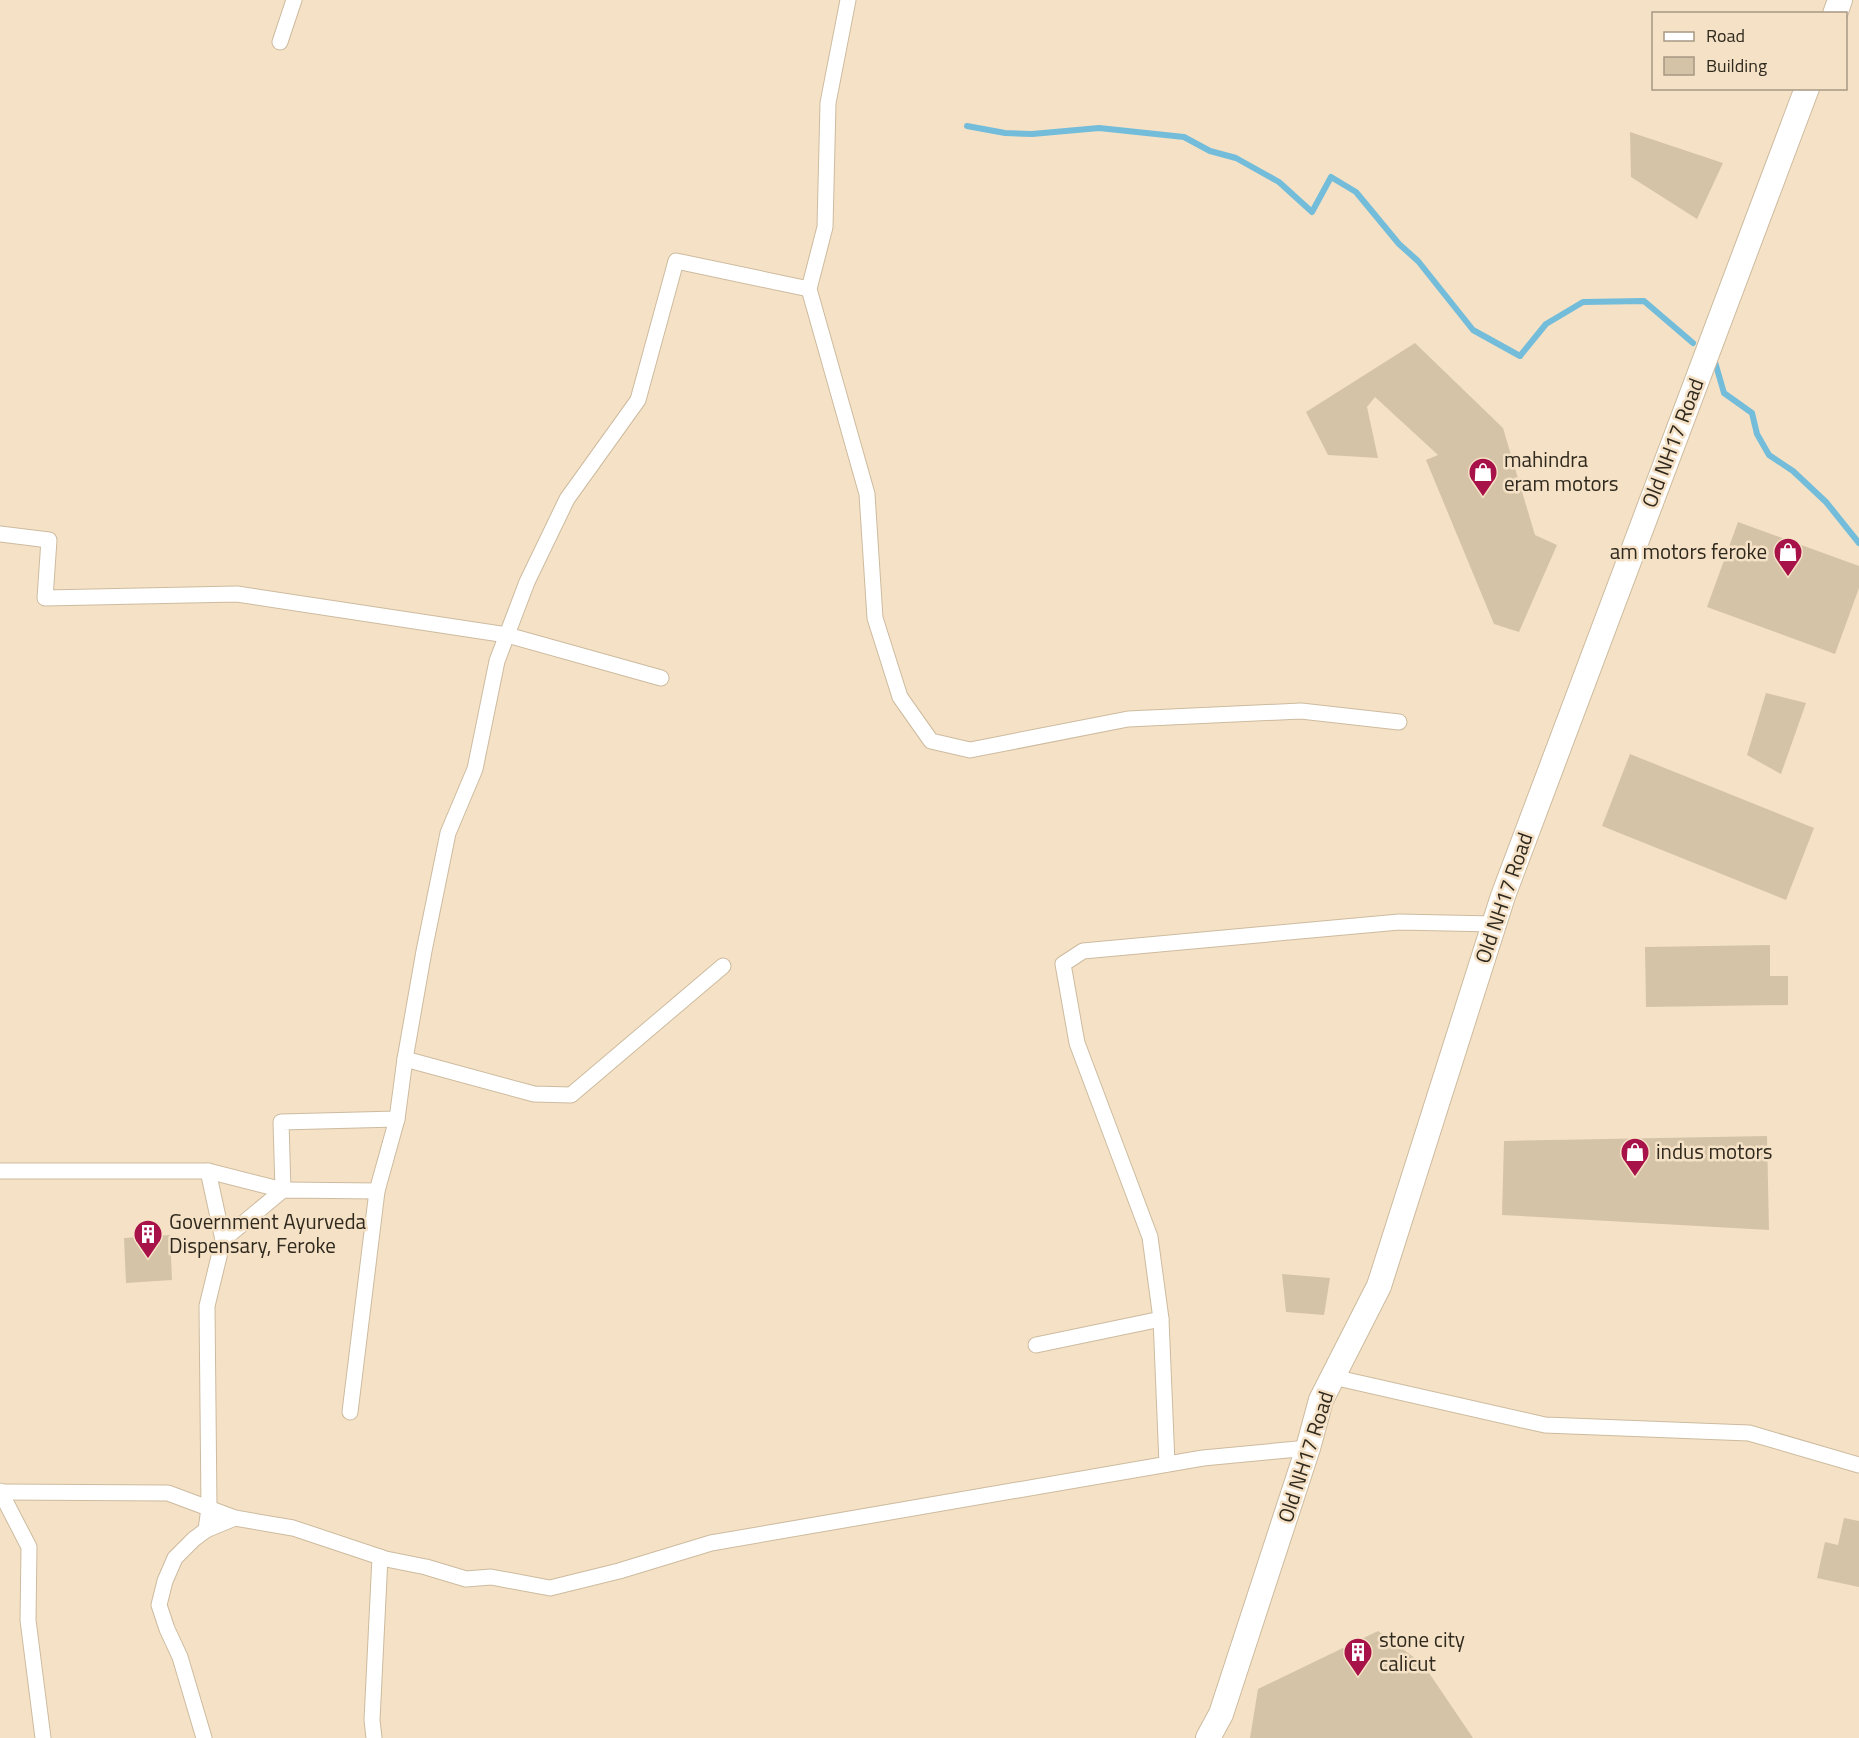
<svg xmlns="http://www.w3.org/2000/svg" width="1859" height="1738" viewBox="0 0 1859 1738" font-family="'Titillium Web',sans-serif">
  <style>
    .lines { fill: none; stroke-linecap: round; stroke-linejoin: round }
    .stream { stroke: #73bcda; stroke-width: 6 }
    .building { fill: #d5c3a7 }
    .street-casing { stroke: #cdbb9f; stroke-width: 17 }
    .primary-casing { stroke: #cdbb9f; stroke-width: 26 }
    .street { stroke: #fff; stroke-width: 15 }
    .primary { stroke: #fff; stroke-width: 24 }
    .labels { text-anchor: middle; stroke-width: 5; stroke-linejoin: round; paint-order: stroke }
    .street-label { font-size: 21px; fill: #30291e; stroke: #f5e2c6 }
    .poi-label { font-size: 21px; fill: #30291e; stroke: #f5e2c6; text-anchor: start }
  </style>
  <rect width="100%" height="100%" fill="#f5e2c6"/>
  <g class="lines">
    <g class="stream">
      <polyline points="967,126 1005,133 1032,134 1099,128 1184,137 1210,151 1236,158 1279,182 1312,212 1331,177 1356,192 1399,244 1418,261 1473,330 1520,356 1546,324 1583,302 1644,301 1693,343"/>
      <polyline points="1715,362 1724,393 1752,413 1757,434 1769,455 1793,471 1826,502 1859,543"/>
    </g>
  </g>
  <g class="building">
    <polygon points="1630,132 1723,163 1697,219 1631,177"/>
    <polygon points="1415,343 1503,428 1535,535 1557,545 1519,632 1494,624 1426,460 1438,455 1375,397 1367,407 1378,458 1328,455 1306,412"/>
    <polygon points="1738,522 1859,566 1859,588 1835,654 1707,607"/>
    <polygon points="1766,693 1806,703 1781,774 1747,755"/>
    <polygon points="1630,754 1814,828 1786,900 1602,826"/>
    <polygon points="1770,945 1770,976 1788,976 1788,1005 1646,1007 1645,947"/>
    <polygon points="1767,1136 1769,1230 1502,1215 1504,1141"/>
    <polygon points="170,1235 172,1280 126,1283 124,1238"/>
    <polygon points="1282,1274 1330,1278 1324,1315 1286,1312"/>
    <polygon points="1844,1518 1859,1521 1859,1587 1817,1578 1825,1542 1838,1545"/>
    <polygon points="1378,1631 1423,1664 1473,1738 1250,1738 1258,1689"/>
  </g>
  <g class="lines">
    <g class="street-casing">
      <g id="street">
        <polyline points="280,42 294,0"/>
        <polyline points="809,289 867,494 875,618 900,697 931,741 970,750 1128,719 1301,711 1399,722"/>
        <polyline points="0,534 49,540 45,598 237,594 507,635 661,678"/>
        <polyline points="405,1059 534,1094 571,1095 723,966"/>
        <polyline points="0,1171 208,1171 283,1190 281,1122 397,1119 405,1059 424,951 448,833 475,769 497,661 527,582 567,499 638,400 676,261 809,289 825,227 828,103 848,0"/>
        <polyline points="223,1240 283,1190 377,1191 397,1119"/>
        <polyline points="1036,1345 1161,1319"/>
        <polyline points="1333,1377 1545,1425 1749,1433 1859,1465"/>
        <polyline points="350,1412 377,1191"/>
        <polyline points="1167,1464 1161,1319 1150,1237 1077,1043 1063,964 1083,951 1399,922 1494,924"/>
        <polyline points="0,1491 29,1547 28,1620 43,1738"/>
        <polyline points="1,1492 168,1493 235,1518 293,1528 386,1559 426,1567 466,1579 491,1577 550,1588 619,1571 711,1543 1203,1458 1308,1448"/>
        <polyline points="206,1530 209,1508 207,1306 223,1240 208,1171"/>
        <polyline points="204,1738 180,1657 167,1629 159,1605 165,1581 175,1558 194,1539 206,1530 235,1518"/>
        <polyline points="374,1738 372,1720 380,1557"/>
      </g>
    </g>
    <g class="primary-casing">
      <g id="primary">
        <polyline points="1835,14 1840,0"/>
        <polyline points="1208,1738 1221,1714 1308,1448 1321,1400 1379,1286 1503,896 1807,88"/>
      </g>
    </g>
    <use href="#street" class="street"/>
    <use href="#primary" class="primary"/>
  </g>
  <defs>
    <g id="shop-pin" transform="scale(1.5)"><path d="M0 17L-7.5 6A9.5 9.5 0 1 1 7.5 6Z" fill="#a71249" stroke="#f5e2c6"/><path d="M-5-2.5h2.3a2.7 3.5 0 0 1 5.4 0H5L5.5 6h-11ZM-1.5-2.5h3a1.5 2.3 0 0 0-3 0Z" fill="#fff"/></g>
    <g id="building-pin" transform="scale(1.5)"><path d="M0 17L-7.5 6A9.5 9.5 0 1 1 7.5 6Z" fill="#a71249" stroke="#f5e2c6"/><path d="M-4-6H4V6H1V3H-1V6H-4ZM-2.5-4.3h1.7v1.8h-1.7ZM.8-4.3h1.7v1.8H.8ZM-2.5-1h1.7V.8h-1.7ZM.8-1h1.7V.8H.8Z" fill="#fff"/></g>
  </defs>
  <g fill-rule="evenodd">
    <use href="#shop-pin" x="1483" y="472"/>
    <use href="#shop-pin" x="1788" y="552"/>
    <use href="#shop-pin" x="1635" y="1152"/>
    <use href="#building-pin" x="148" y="1234"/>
    <use href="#building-pin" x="1358" y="1652"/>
  </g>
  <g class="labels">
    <g class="street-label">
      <text transform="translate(1673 443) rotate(-69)" y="7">Old NH17 Road</text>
      <text transform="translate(1504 898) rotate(-71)" y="7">Old NH17 Road</text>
      <text transform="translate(1306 1457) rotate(-72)" y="7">Old NH17 Road</text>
    </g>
    <g class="poi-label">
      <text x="1504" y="467">mahindra<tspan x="1504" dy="24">eram motors</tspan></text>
      <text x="1767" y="559" text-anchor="end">am motors feroke</text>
      <text x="1656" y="1159">indus motors</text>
      <text x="169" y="1229">Government Ayurveda<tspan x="169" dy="24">Dispensary, Feroke</tspan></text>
      <text x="1379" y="1647">stone city<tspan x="1379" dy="24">calicut</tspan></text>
    </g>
  </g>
  <rect x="1652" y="12" width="195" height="78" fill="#f5e2c6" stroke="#a69883" stroke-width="1.5"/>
  <rect x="1664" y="32" width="30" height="9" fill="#ffffff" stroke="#a69883" stroke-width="1.5"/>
  <text x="1706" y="42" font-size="18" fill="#30291e">Road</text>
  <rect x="1664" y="57" width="30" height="18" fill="#d5c3a7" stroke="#a69883" stroke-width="1.5"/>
  <text x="1706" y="72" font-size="18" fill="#30291e">Building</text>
</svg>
